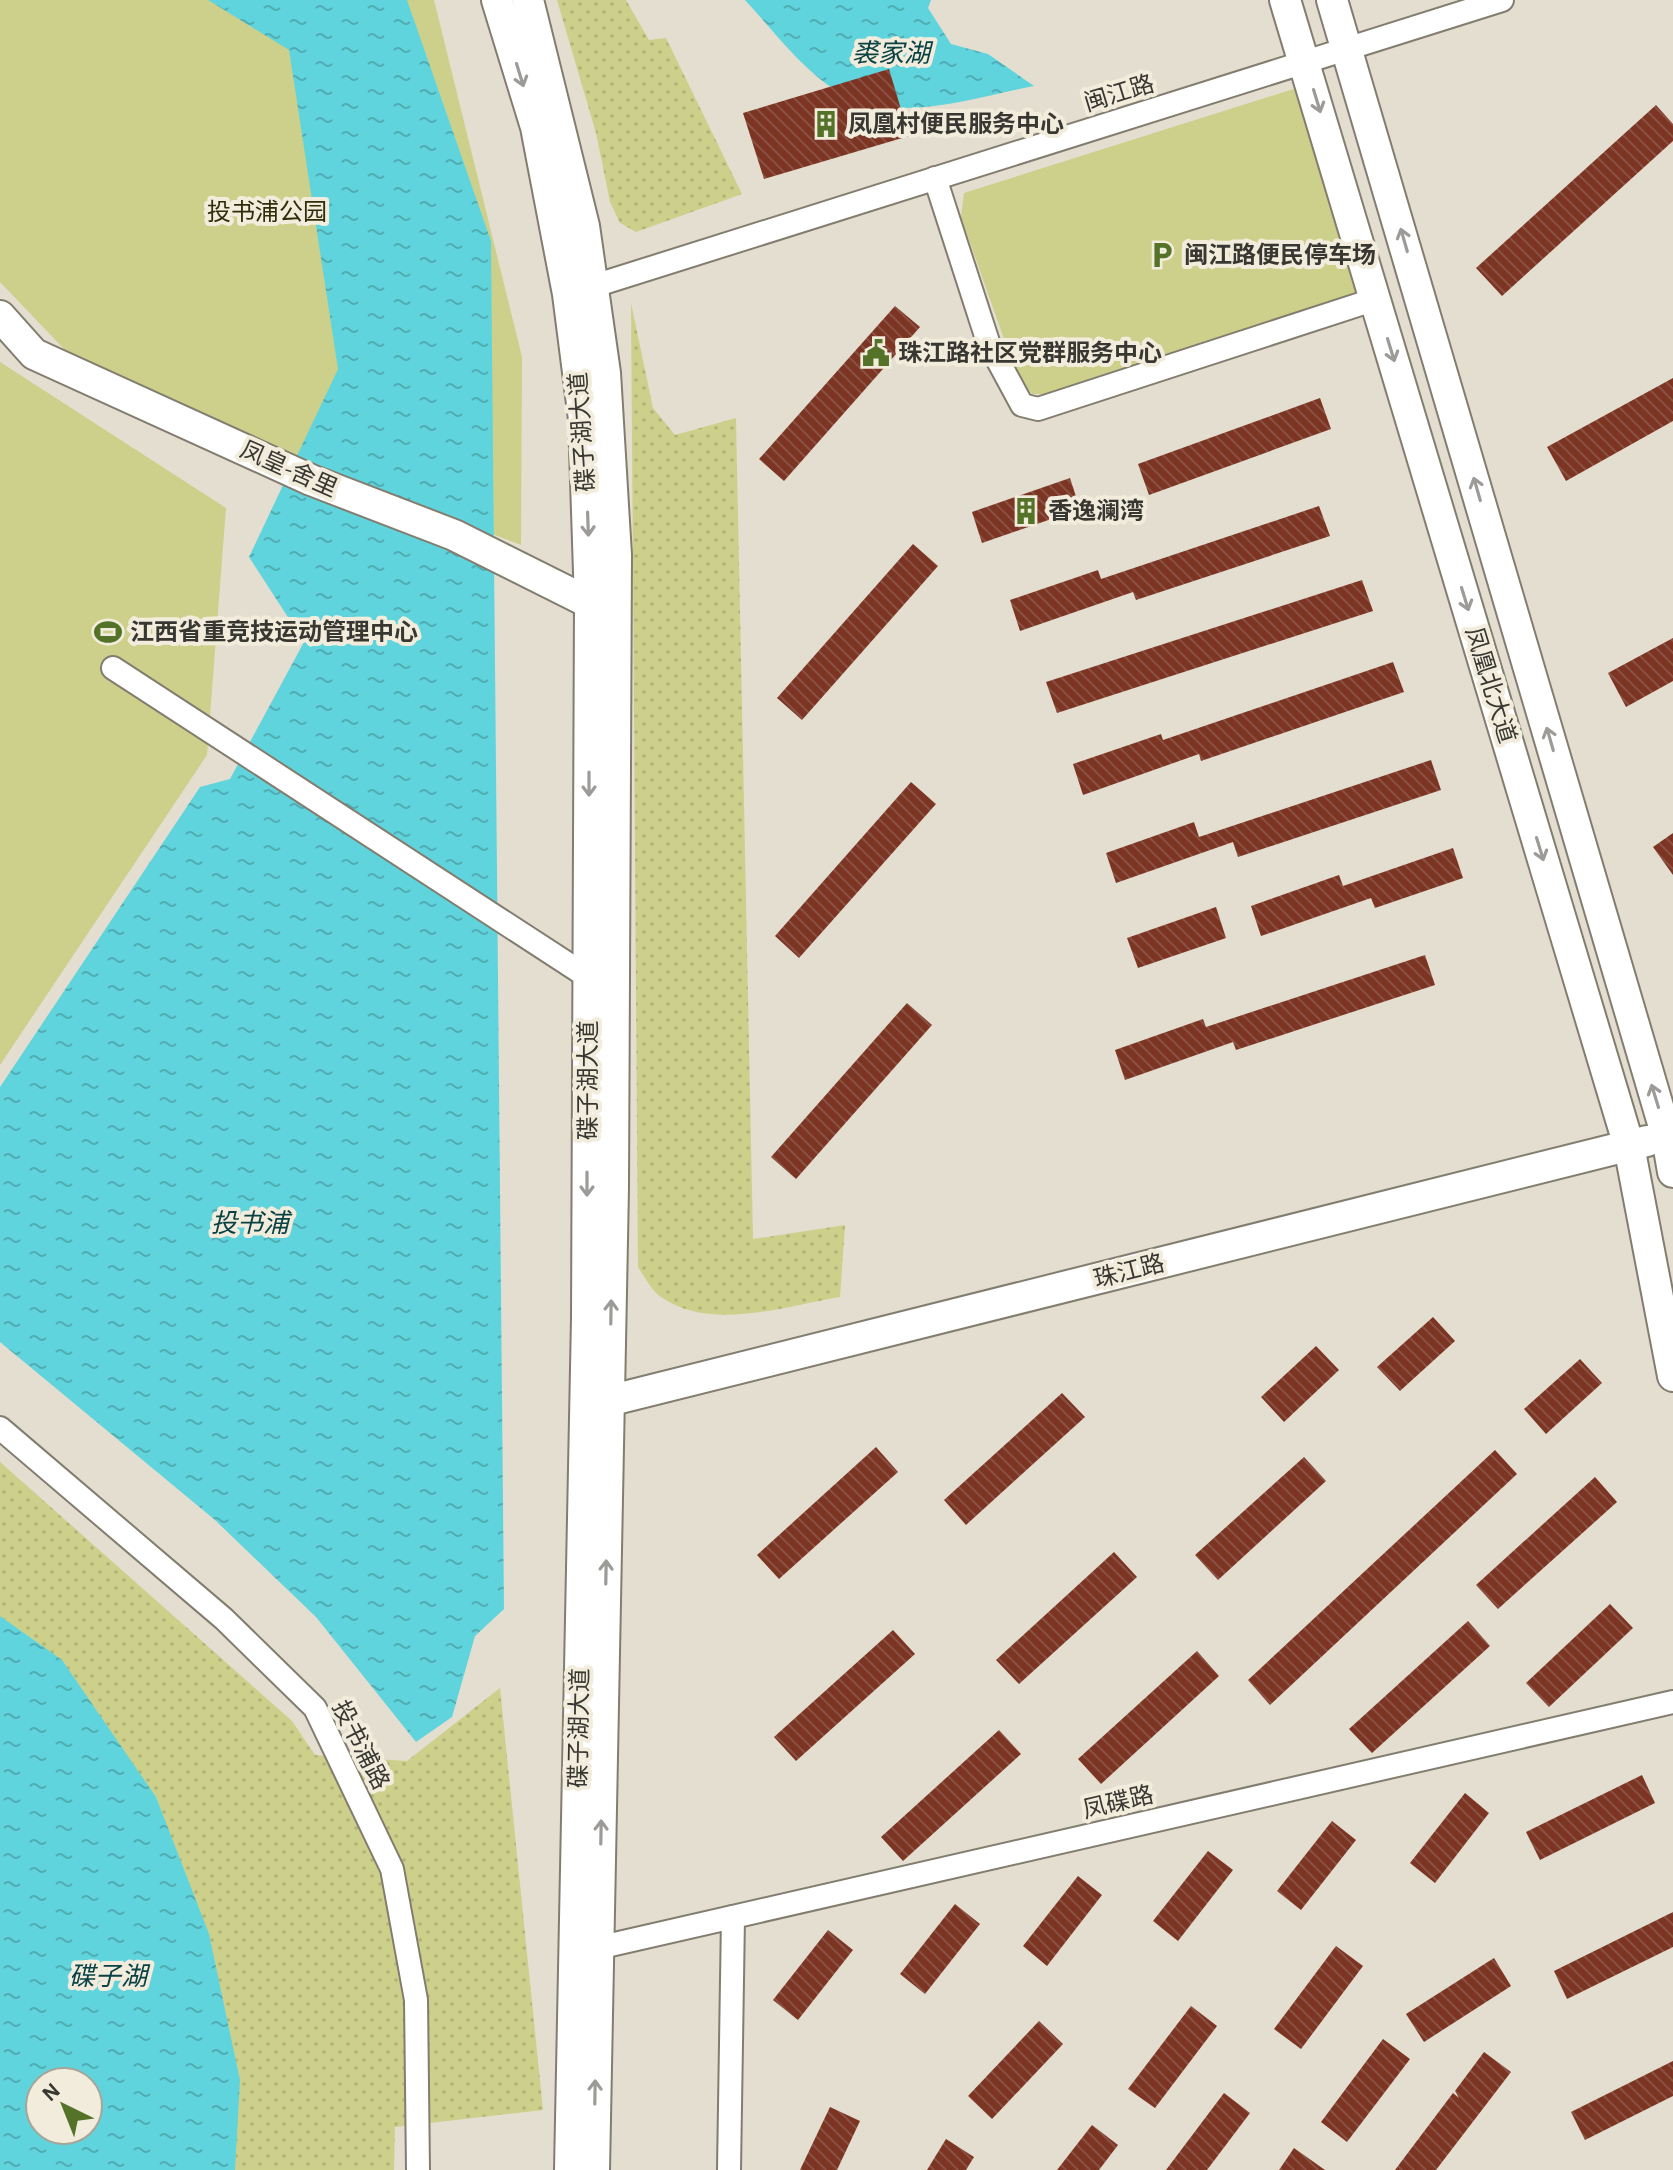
<svg xmlns="http://www.w3.org/2000/svg" width="1673" height="2170" viewBox="0 0 1673 2170" font-family="'Alegreya Sans','Noto Sans SC',sans-serif">
  <style>
    .grass { fill: url(#grass-dots) }
    .park { fill: #cdd08b }
    .water { fill: url(#water-ripples); fill-rule: evenodd }
    .building { fill: url(#building-back-hatch) }
    .lines { fill: none; stroke-linecap: round; stroke-linejoin: round }
    .minor-casing { stroke: #827d6f; stroke-width: 26 }
    .major-casing { stroke: #827d6f; stroke-width: 34 }
    .minor { stroke: #fff; stroke-width: 22 }
    .major { stroke: #fff; stroke-width: 30 }
    .oneway { stroke: #9c9b98 }
    .labels { text-anchor: middle; stroke-width: 8; stroke-linejoin: round; paint-order: stroke }
    .street-label { font-size: 24px; fill: #393731; stroke: #f1ecdc }
    .poi-label { font-size: 24px; font-weight: bold; fill: #393731; stroke: #f1ecdc; text-anchor: start }
    .park-label { font-size: 24px; fill: #2d2e09; stroke: #f1ecdc }
    .water-label { font-size: 26px; font-style: italic; fill: #094144; stroke: #f1ecdc }
  </style>
  <defs>
    <pattern id="grass-dots" width="8" height="8" patternUnits="userSpaceOnUse" patternTransform="scale(2)"><rect width="8" height="8" fill="#cdd08b"/><path d="M2 2h.1M6 6h.1" fill="none" stroke="#b1b378" stroke-width="1.8" stroke-linecap="round"/></pattern>
    <pattern id="water-ripples" width="26" height="14" patternUnits="userSpaceOnUse" patternTransform="scale(2)"><rect width="26" height="14" fill="#60d4dd"/><path d="M2 4q2-2 4 0t4 0M15 11q2-2 4 0t4 0" fill="none" stroke="#50adb4"/></pattern>
    <pattern id="building-back-hatch" width="6" height="6" patternUnits="userSpaceOnUse" patternTransform="scale(2)"><rect width="6" height="6" fill="#7c3423"/><path d="M-1 5l2 2M0 0l6 6M5-1l2 2" fill="none" stroke="#8a5143"/></pattern>
  </defs>
  <rect width="100%" height="100%" fill="#e3decf"/>
  <g class="grass">
    <polygon points="557,0 626,0 649,40 666,38 742,194 636,232 620,223 610,202 596,133"/>
    <path d="M631,303L653,408L675,435L736,418L753,1239L845,1225L840,1297C785,1306 711,1332 661,1297C652,1291 644,1276 638,1267Z"/>
    <polygon points="0,1462 292,1721 315,1755 407,1761 500,1688 543,2110 395,2127 394,2170 202,2170 0,1662"/>
  </g>
  <g class="park">
    <polygon points="0,0 434,0 522,357 521,545 271,449 66,351 0,282"/>
    <polygon points="1300,87 1361,293 1046,394 1032,394 1016,373 961,217 964,193"/>
    <polygon points="0,362 226,508 207,755 0,1065"/>
  </g>
  <g class="water">
    <polygon points="208,0 407,0 491,241 504,1609 475,1636 452,1717 416,1742 316,1617 215,1520 0,1342 0,1087 200,787 230,779 304,642 249,557 338,369 289,50"/>
    <path d="M745,0H931L928,8L951,44L988,54L1034,86C972,98 896,126 837,91C801,69 773,30 745,0Z"/>
    <path d="M0,1616L62,1660L156,1797L209,1934L240,2080L235,2170H0ZM40,2082H88V2130H40Z"/>
  </g>
  <g class="building">
    <polygon points="889,69 909,136 764,179 743,113"/>
    <polygon points="1656,105 1673,124 1673,141 1502,296 1476,268"/>
    <polygon points="895,306 920,327 784,481 759,459"/>
    <polygon points="1673,378 1673,421 1566,481 1547,447"/>
    <polygon points="1320,398 1331,429 1149,495 1138,464"/>
    <polygon points="1070,478 1080,509 982,543 972,512"/>
    <polygon points="1319,506 1330,536 1136,600 1133,592 1020,631 1010,600 1098,570 1101,579"/>
    <polygon points="913,544 938,566 802,720 777,698"/>
    <polygon points="1362,580 1373,611 1057,713 1046,682"/>
    <polygon points="1673,638 1673,681 1626,707 1608,673"/>
    <polygon points="1393,662 1404,692 1201,761 1199,754 1083,795 1073,764 1161,734 1163,740"/>
    <polygon points="1431,760 1441,790 1238,857 1233,842 1116,883 1106,853 1194,822 1199,837"/>
    <polygon points="911,782 936,804 799,958 775,936"/>
    <polygon points="1673,833 1673,875 1653,847"/>
    <polygon points="1453,848 1463,878 1375,908 1371,898 1261,936 1251,906 1339,875 1343,886"/>
    <polygon points="1216,907 1226,938 1138,968 1127,938"/>
    <polygon points="1425,955 1435,985 1236,1050 1233,1042 1125,1080 1115,1050 1203,1019 1206,1027"/>
    <polygon points="907,1003 932,1025 796,1179 771,1157"/>
    <polygon points="1433,1317 1455,1341 1400,1391 1377,1367"/>
    <polygon points="1316,1346 1339,1370 1284,1422 1261,1397"/>
    <polygon points="1580,1359 1602,1383 1546,1434 1524,1409"/>
    <polygon points="1062,1393 1085,1417 966,1525 944,1500"/>
    <polygon points="876,1447 898,1472 779,1579 757,1555"/>
    <polygon points="1495,1450 1517,1474 1270,1705 1248,1680"/>
    <polygon points="1304,1457 1326,1481 1218,1580 1195,1555"/>
    <polygon points="1595,1477 1617,1502 1498,1609 1476,1585"/>
    <polygon points="1114,1552 1137,1577 1019,1684 996,1660"/>
    <polygon points="1610,1604 1633,1628 1549,1707 1526,1683"/>
    <polygon points="1468,1621 1490,1646 1372,1753 1349,1729"/>
    <polygon points="893,1630 915,1654 796,1761 774,1737"/>
    <polygon points="1197,1651 1219,1676 1101,1784 1078,1759"/>
    <polygon points="999,1730 1021,1754 903,1861 881,1837"/>
    <polygon points="1642,1775 1655,1803 1540,1860 1526,1832"/>
    <polygon points="1465,1793 1489,1813 1435,1883 1410,1863"/>
    <polygon points="1332,1821 1356,1840 1301,1910 1277,1891"/>
    <polygon points="1208,1851 1233,1870 1178,1941 1153,1921"/>
    <polygon points="1078,1876 1102,1895 1047,1966 1023,1946"/>
    <polygon points="955,1904 980,1924 925,1994 900,1974"/>
    <polygon points="1673,1912 1673,1947 1567,1999 1554,1971"/>
    <polygon points="828,1930 853,1950 798,2020 773,2000"/>
    <polygon points="1336,1946 1363,1966 1301,2049 1274,2029"/>
    <polygon points="1494,1958 1511,1986 1424,2042 1406,2014"/>
    <polygon points="1191,2006 1217,2026 1155,2108 1128,2089"/>
    <polygon points="1039,2021 1063,2044 992,2119 968,2096"/>
    <polygon points="1383,2039 1410,2059 1347,2142 1321,2122"/>
    <polygon points="1484,2052 1511,2072 1436,2170 1395,2170 1453,2093 1459,2098 1455,2091"/>
    <polygon points="1673,2061 1673,2096 1585,2140 1571,2112"/>
    <polygon points="1224,2093 1250,2113 1207,2170 1166,2170"/>
    <polygon points="830,2107 860,2121 837,2170 800,2170"/>
    <polygon points="1092,2125 1118,2145 1099,2170 1057,2170"/>
    <polygon points="946,2139 974,2157 966,2170 927,2170"/>
    <polygon points="1294,2148 1325,2170 1279,2170"/>
  </g>
  <g class="lines">
    <g class="minor-casing">
      <g id="minor">
        <polyline points="935,178 988,342 1022,405 1038,409 1376,299"/>
        <polyline points="581,290 1502,0"/>
        <polyline points="113,668 588,977"/>
        <polyline points="0,1428 224,1619 315,1708 392,1869 416,2000 418,2170"/>
        <polyline points="584,1951 1673,1702"/>
        <polyline points="729,2170 733,1917"/>
      </g>
    </g>
    <g class="major-casing">
      <g id="major">
        <polyline points="497,0 536,127 568,294 584,419 590,603 587,1318 570,2170"/>
        <polyline points="528,0 584,226 605,373 616,555 613,1188 594,2170"/>
        <polyline points="1285,0 1629,1146 1673,1376"/>
        <polyline points="1332,0 1667,1137 1673,1172"/>
        <polyline points="0,316 34,354 311,480 454,535 590,603"/>
        <polyline points="592,1405 1647,1141"/>
      </g>
    </g>
    <use href="#minor" class="minor"/>
    <use href="#major" class="major"/>
  </g>
  <defs><path id="oneway-shaft" d="M-6 0H5M1.5-3L5.5 0L1.5 3" fill="none" stroke-width="1.6" stroke-linecap="round" stroke-linejoin="round" transform="scale(2)"/></defs>
  <g class="oneway">
    <use href="#oneway-shaft" transform="translate(520 75) rotate(73)"/>
    <use href="#oneway-shaft" transform="translate(1317 101) rotate(73)"/>
    <use href="#oneway-shaft" transform="translate(1404 240) rotate(-106)"/>
    <use href="#oneway-shaft" transform="translate(1391 350) rotate(73)"/>
    <use href="#oneway-shaft" transform="translate(1477 489) rotate(-106)"/>
    <use href="#oneway-shaft" transform="translate(588 524) rotate(88)"/>
    <use href="#oneway-shaft" transform="translate(1465 599) rotate(73)"/>
    <use href="#oneway-shaft" transform="translate(1550 739) rotate(-106)"/>
    <use href="#oneway-shaft" transform="translate(589 784) rotate(90)"/>
    <use href="#oneway-shaft" transform="translate(1540 849) rotate(73)"/>
    <use href="#oneway-shaft" transform="translate(1655 1096) rotate(-107)"/>
    <use href="#oneway-shaft" transform="translate(587 1184) rotate(90)"/>
    <use href="#oneway-shaft" transform="translate(611 1312) rotate(-89)"/>
    <use href="#oneway-shaft" transform="translate(606 1572) rotate(-89)"/>
    <use href="#oneway-shaft" transform="translate(601 1832) rotate(-89)"/>
    <use href="#oneway-shaft" transform="translate(595 2092) rotate(-89)"/>
  </g>
  <defs>
    <g id="building-bare" transform="scale(2.16)"><path d="M-4-6H4V6H1V3H-1V6H-4ZM-2.5-4.3h1.7v1.8h-1.7ZM.8-4.3h1.7v1.8H.8ZM-2.5-1h1.7V.8h-1.7ZM.8-1h1.7V.8H.8Z" fill="#547228" stroke="#f1ecdc" stroke-width="2.5" paint-order="stroke"/></g>
    <g id="parking-bare" transform="scale(2.16)"><path d="M-3.5-5.5H1a3.5 3.5 0 0 1 0 7H-1V5.5H-3.5ZM-1-3.4V-.6H.8a1.4 1.4 0 0 0 0-2.8Z" fill="#547228" stroke="#f1ecdc" stroke-width="2.5" paint-order="stroke"/></g>
    <g id="civic-bare" transform="scale(2.16)"><path d="M-.6-6.5H3V-4.5H.6V-3L4-1V1h2V6H-6V1h2V-1L-.6-3ZM-1.2 2.5V6h2.4V2.5Z" fill="#547228" stroke="#f1ecdc" stroke-width="2.5" paint-order="stroke"/></g>
    <g id="stadium-bare" transform="scale(2.16)"><path d="M0-5a6.5 5 0 1 0 0 10a6.5 5 0 1 0 0-10ZM-3.5-1.8h7v3.6h-7Z" fill="#547228" stroke="#f1ecdc" stroke-width="2.5" paint-order="stroke"/></g>
  </defs>
  <g fill-rule="evenodd">
    <use href="#building-bare" x="826" y="124"/>
    <use href="#parking-bare" x="1162" y="255"/>
    <use href="#civic-bare" x="876" y="353"/>
    <use href="#building-bare" x="1026" y="511"/>
    <use href="#stadium-bare" x="108" y="632"/>
  </g>
  <g class="labels">
    <g class="street-label">
      <text transform="translate(1119 93) rotate(-17)" y="8">闽江路</text>
      <text transform="translate(582 432) rotate(-94)" y="8">碟子湖大道</text>
      <text transform="translate(289 469) rotate(24)" y="8">凤皇-舍里</text>
      <text transform="translate(1491 685) rotate(73)" y="8">凤凰北大道</text>
      <text transform="translate(588 1080) rotate(-90)" y="8">碟子湖大道</text>
      <text transform="translate(1129 1271) rotate(-14)" y="8">珠江路</text>
      <text transform="translate(579 1728) rotate(-89)" y="8">碟子湖大道</text>
      <text transform="translate(361 1745) rotate(63)" y="8">投书浦路</text>
      <text transform="translate(1118 1802) rotate(-13)" y="8">凤碟路</text>
    </g>
    <g class="poi-label">
      <text x="848" y="132">凤凰村便民服务中心</text>
      <text x="1184" y="263">闽江路便民停车场</text>
      <text x="898" y="361">珠江路社区党群服务中心</text>
      <text x="1048" y="519">香逸澜湾</text>
      <text x="130" y="640">江西省重竞技运动管理中心</text>
    </g>
    <g class="park-label">
      <text x="267" y="220">投书浦公园</text>
    </g>
    <g class="water-label">
      <text x="891" y="62">裘家湖</text>
      <text x="250" y="1232">投书浦</text>
      <text x="108" y="1985">碟子湖</text>
    </g>
  </g>
  <g transform="translate(64 2106) rotate(317)"><circle r="38" fill="#f1ecdc" stroke="#a7a498" stroke-width="2"/>
  <path d="M0-6L14 30L0 20L-14 30Z" fill="#547228"/>
  <text y="-12" font-size="22" font-weight="bold" text-anchor="middle" fill="#393731">N</text>
  </g>
</svg>
